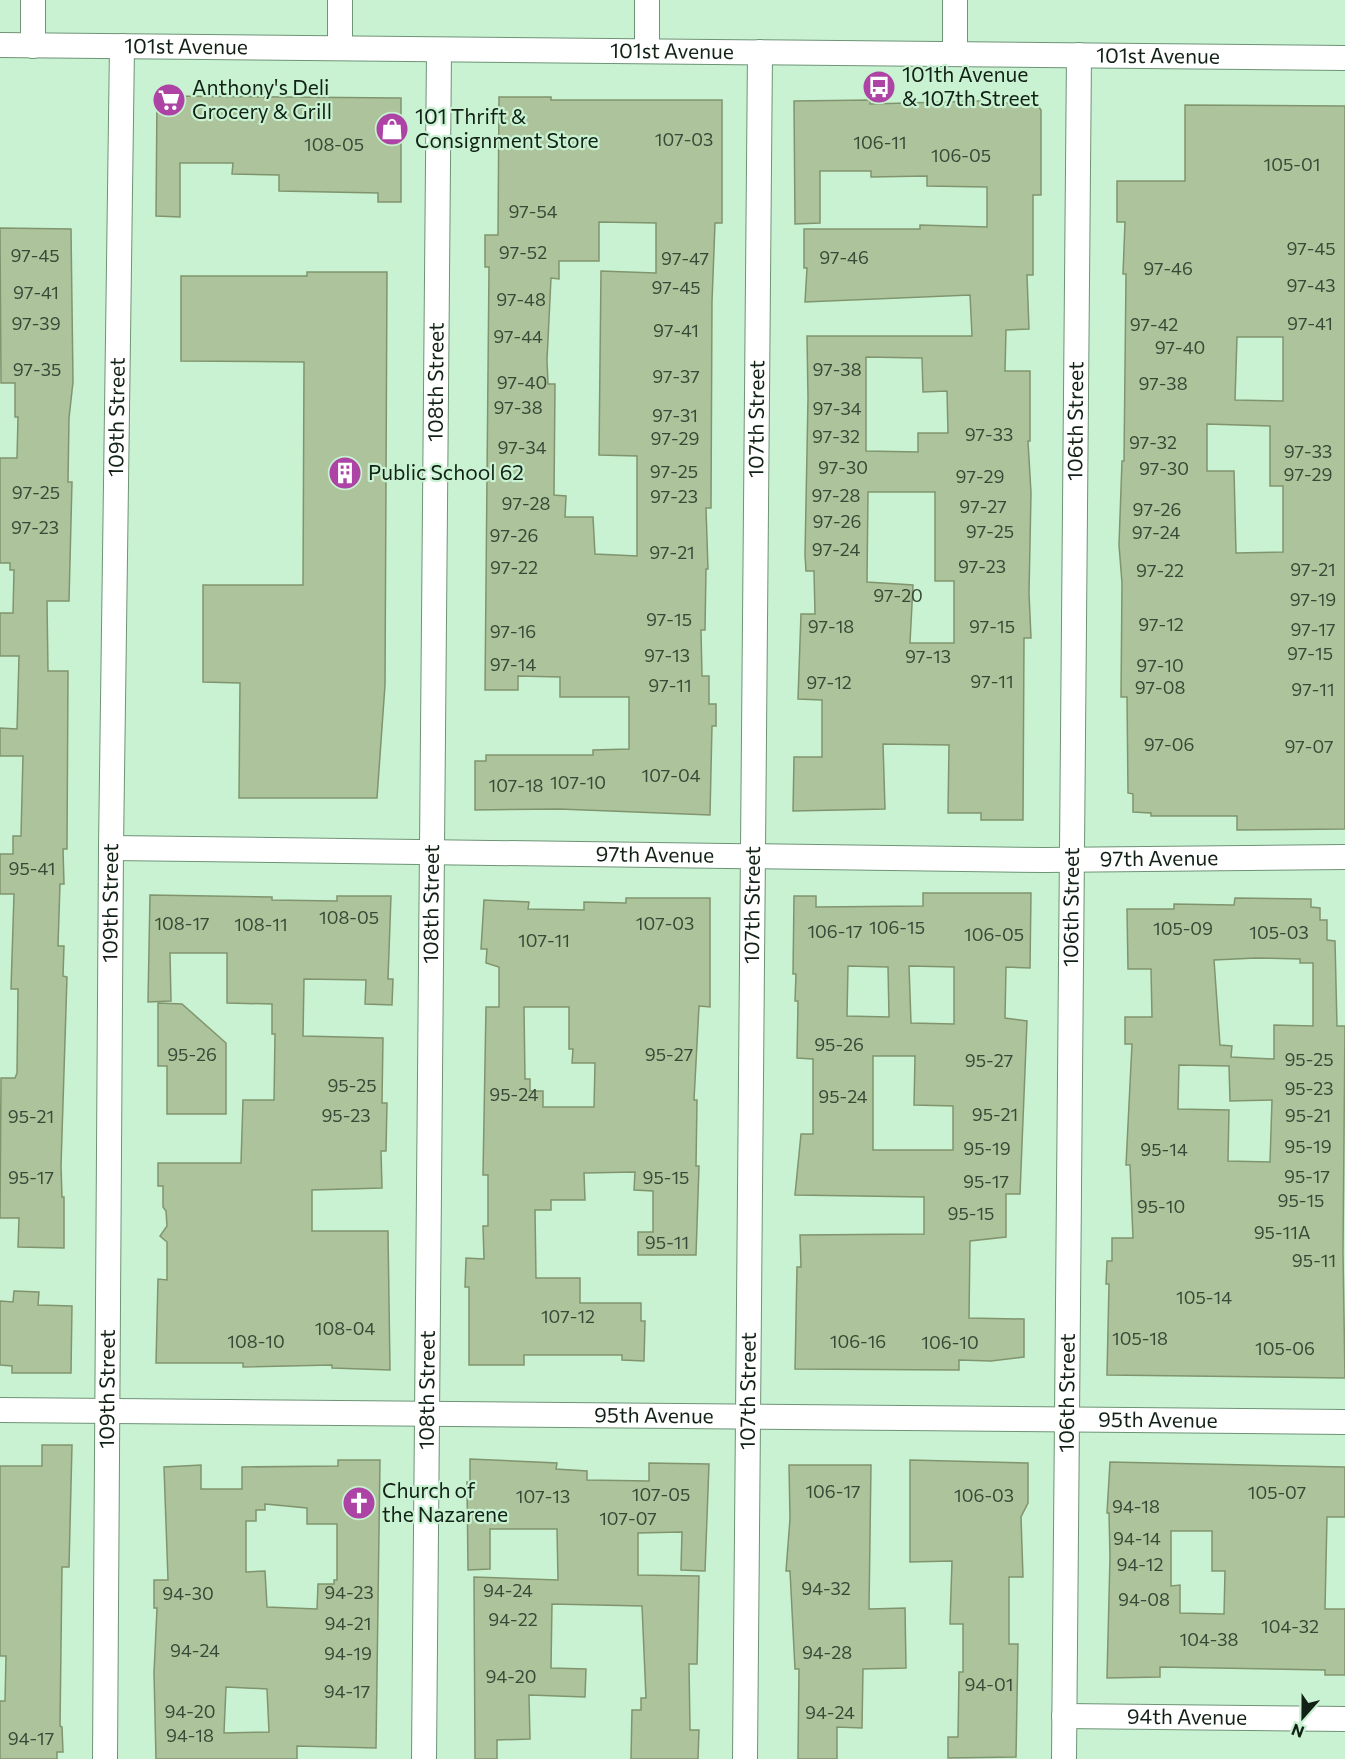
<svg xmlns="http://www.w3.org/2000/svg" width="1345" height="1759" viewBox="0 0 1345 1759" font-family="Commissioner,sans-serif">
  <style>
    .building { fill: #acc39b; stroke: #80956e; stroke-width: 1.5; fill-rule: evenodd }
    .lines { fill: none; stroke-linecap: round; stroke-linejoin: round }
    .street-casing { stroke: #6e9376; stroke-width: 26 }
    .street { stroke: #fff; stroke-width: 24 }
    .labels { text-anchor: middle; stroke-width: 4.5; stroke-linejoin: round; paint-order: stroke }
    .number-label { font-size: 18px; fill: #384a37 }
    .street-label { font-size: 21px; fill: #122116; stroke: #c9f2d2 }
    .poi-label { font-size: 21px; fill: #122116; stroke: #c9f2d2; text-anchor: start }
  </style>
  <rect width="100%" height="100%" fill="#c9f2d2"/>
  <g class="building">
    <polygon points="157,96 401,98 401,202 378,202 378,193 279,191 279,175 232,174 233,163 180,163 180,217 156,216"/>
    <path d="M499,97H551V100H722V223H715L712,302L711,508H706L708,569H706L705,630H701L702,676H709V704H716V726H712L710,815L559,809L475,810V761H486V755H593V750L629,749V697H560V677L518,676V690H485L489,267H485V235H498ZM599,222L656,223V273L601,271L599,455L637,456V556L595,554L593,517H565L566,496L554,495L555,384H548L547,360L551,278L559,279V261H599Z"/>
    <path d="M870,100V104L980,101V103H1036L1041,110V195H1033V275H1027L1029,329L1006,330L1005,371H1030V441H1028L1031,493L1029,593L1031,638H1024L1023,820H981V813H948L949,745L883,744L885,809L793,811L794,757H822V700L798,699L801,614H815L814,571H806L805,555L808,398L807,336H972L970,295L805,302L807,268H804V229H920V225L987,227V187L927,186V176L871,177V171H820V223L795,224L794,101ZM866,357L922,358L923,392L947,391L948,433H918V452L866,451ZM868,492H935V581H954V643H910L913,585L867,582Z"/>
    <path d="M1185,105L1345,106V829L1237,830V816H1151V813L1133,812V794L1128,793L1127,697H1121L1122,583L1119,545L1122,461H1124L1126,274H1123L1125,222H1117V181H1185ZM1237,337H1283V401L1235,400ZM1207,424L1270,426V486H1283V552L1236,553L1234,471H1207Z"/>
    <polygon points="0,228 71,229 73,382 69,418 68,482 72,482 69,601 47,601 48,671 68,671 67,849 63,849 64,884 60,884 58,946 64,946 63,976 67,977 61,1166 62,1197 64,1197 64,1248 18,1247 19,1218 0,1218 1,1078 15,1078 17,1073 18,989 11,989 14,894 0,894 0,854 13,854 13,836 21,836 23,756 0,756 0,728 17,729 19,656 0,656 0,613 13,613 14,570 10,570 10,563 0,563 0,458 17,458 18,417 15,417 15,383 1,383"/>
    <polygon points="307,272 387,272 385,685 377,798 239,798 240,683 203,682 203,585 303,585 304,362 181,361 181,276 307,276"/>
    <path d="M923,893H1031L1030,968L1006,967L1005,1018L1027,1021L1020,1194H1006V1237L970,1241L969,1318L1024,1319V1357L991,1361L959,1360V1370L795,1369L797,1267H801L800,1235L924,1234V1197L795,1195L801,1134H813V1059L797,1058L798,1001H795L796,974H793L794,896H816V907L923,906ZM848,966L888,967L889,1017L847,1016ZM909,966L954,967V1024L911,1023ZM873,1056H915L914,1105L953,1106V1150H873Z"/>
    <polygon points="150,895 272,897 272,900 337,901 337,896 391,896 388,979 393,979 392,1005 365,1004 366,980 304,979 303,1036 383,1038 382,1103 387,1103 386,1151 381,1151 382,1188 312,1190 312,1231 388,1231 390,1370 332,1368 332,1365 243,1367 243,1363 156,1363 158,1279 167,1280 167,1242 160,1236 167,1226 166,1211 163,1207 163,1186 158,1186 158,1163 241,1163 243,1100 274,1100 275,1034 272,1034 272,1004 227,1003 227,953 170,953 171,1001 148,1002"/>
    <path d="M626,898H710V1007L699,1006L694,1100H697L696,1166H699L696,1255H638V1232H653V1191L634,1190L635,1172L584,1173L585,1200H551V1210H535L536,1278H580V1303H641V1321H645L644,1361L622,1360V1355H524V1365H469V1287H465L466,1258L484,1259L483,1226H488V1175H483L486,1007H499V967L486,963L487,949H481L484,900L529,902L528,909L584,910V902L626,903ZM524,1007H569V1049H573L572,1063H595L594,1107H543V1091H530V1079H525Z"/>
    <path d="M1235,898L1311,899V907L1320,908V920H1327V940L1335,941L1337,1026H1345L1343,1252L1345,1378L1107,1375L1109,1284H1106L1107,1261H1112V1238H1133L1130,1165H1126L1132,1044H1125V1017H1152L1151,969H1128L1127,909H1174V904L1234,905ZM1256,958L1300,959V963H1313V1026L1274,1025V1059L1231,1057L1232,1046L1220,1045L1214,960ZM1179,1065L1229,1066L1230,1101L1272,1100L1270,1162L1228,1161L1229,1110L1178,1109Z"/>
    <polygon points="158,1003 182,1004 226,1043 226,1114 167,1114 167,1066 158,1066"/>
    <polygon points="14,1291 39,1292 38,1305 72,1306 71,1373 12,1373 12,1366 0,1365 0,1301 13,1302"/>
    <polygon points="42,1445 72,1445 69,1567 62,1567 60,1726 62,1727 63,1752 57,1752 57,1759 0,1759 0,1701 5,1701 6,1656 0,1656 0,1466 42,1466"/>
    <polygon points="470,1459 557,1463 556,1469 587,1471 587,1480 649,1481 649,1463 709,1464 705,1571 681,1570 682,1532 638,1533 638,1575 699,1576 697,1664 689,1664 690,1730 699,1730 698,1759 631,1759 632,1710 641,1710 641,1698 646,1698 642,1606 552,1604 551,1668 586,1669 585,1697 529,1695 530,1739 497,1740 497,1759 475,1759 474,1577 558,1580 557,1529 490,1529 490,1569 468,1570 467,1482 470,1483"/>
    <path d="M338,1460H380L376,1748L297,1746V1759H156L154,1673L157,1608H154V1580H168L164,1467L201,1465V1489H242V1467L338,1466ZM265,1504L307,1508V1524H337V1580H334V1584H318L317,1609L267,1607L265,1571L246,1572V1521H256V1510H265ZM226,1687L267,1689L269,1732L224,1733Z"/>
    <polygon points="910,1460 1028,1463 1028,1503 1021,1517 1023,1577 1009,1577 1009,1644 1018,1644 1016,1757 948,1758 948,1737 958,1737 959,1672 963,1672 963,1624 950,1624 952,1561 910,1562"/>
    <path d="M1110,1462L1345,1467V1517H1327L1325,1609H1345V1675H1325V1670L1160,1667V1677L1107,1678L1110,1557L1109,1513H1107ZM1171,1531H1212V1571H1225L1224,1614L1180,1613V1585L1171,1586Z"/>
    <polygon points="789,1465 871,1465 869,1609 905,1608 906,1668 863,1669 862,1728 837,1727 837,1759 798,1759 799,1669 795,1669 790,1571 786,1571 790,1519"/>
  </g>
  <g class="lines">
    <g class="street-casing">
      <g id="street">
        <path id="s1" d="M0,45L1345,58"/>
        <polyline points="33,46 33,0"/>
        <polyline points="340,48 340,0"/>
        <polyline points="647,51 647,0"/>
        <polyline points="955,54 955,0"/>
        <path id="s2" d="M111,848L1045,860L1345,857"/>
        <path id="s3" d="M0,1410L1345,1422"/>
        <path id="s4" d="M1064,1716L1345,1719"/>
        <path id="s5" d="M105,1759L111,848L122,46"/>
        <path id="s6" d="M424,1759L439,50"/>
        <path id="s7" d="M745,1759L760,52"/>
        <path id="s8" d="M1064,1759L1079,55"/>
      </g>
    </g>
    <use href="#street" class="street"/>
  </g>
  <defs>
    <g id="bus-disc" transform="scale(1.725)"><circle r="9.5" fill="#ad43a4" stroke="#c9f2d2"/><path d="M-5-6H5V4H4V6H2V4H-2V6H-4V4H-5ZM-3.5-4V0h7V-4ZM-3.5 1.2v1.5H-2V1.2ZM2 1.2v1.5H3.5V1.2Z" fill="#fff"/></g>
    <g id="supermarket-disc" transform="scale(1.725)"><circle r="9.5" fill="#ad43a4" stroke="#c9f2d2"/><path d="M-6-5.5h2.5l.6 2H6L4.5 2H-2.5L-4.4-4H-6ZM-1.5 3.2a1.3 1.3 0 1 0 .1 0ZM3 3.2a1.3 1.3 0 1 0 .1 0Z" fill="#fff"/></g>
    <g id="shop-disc" transform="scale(1.725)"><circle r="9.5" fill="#ad43a4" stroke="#c9f2d2"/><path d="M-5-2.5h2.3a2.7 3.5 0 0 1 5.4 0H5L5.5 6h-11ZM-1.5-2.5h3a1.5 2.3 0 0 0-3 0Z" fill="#fff"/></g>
    <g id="building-disc" transform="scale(1.725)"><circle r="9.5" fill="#ad43a4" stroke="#c9f2d2"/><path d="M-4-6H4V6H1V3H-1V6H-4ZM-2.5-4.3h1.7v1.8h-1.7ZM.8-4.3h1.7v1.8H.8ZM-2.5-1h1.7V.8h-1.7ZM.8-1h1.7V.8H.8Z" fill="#fff"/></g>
    <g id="church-disc" transform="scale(1.725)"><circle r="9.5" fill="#ad43a4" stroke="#c9f2d2"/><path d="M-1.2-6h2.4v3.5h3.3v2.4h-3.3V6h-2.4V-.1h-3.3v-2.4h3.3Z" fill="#fff"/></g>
  </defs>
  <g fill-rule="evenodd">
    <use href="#bus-disc" x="879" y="87"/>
    <use href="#supermarket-disc" x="169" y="100"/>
    <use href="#shop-disc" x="392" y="129"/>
    <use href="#building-disc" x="345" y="473"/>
    <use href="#church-disc" x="359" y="1503"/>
  </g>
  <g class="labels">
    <g class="number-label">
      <text x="684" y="146">107-03</text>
      <text x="880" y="149">106-11</text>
      <text x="334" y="151">108-05</text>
      <text x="961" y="162">106-05</text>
      <text x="1292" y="171">105-01</text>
      <text x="533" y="218">97-54</text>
      <text x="1311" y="255">97-45</text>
      <text x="523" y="259">97-52</text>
      <text x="35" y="262">97-45</text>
      <text x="844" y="264">97-46</text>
      <text x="685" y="265">97-47</text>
      <text x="1168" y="275">97-46</text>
      <text x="1311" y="292">97-43</text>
      <text x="676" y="294">97-45</text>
      <text x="36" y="299">97-41</text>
      <text x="521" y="306">97-48</text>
      <text x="36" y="330">97-39</text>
      <text x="1310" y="330">97-41</text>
      <text x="1154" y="331">97-42</text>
      <text x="676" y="337">97-41</text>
      <text x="518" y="343">97-44</text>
      <text x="1180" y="354">97-40</text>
      <text x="37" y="376">97-35</text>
      <text x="837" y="376">97-38</text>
      <text x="676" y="383">97-37</text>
      <text x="522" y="389">97-40</text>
      <text x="1163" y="390">97-38</text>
      <text x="518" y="414">97-38</text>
      <text x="837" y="415">97-34</text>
      <text x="675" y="422">97-31</text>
      <text x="989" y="441">97-33</text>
      <text x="836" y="443">97-32</text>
      <text x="675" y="445">97-29</text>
      <text x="1153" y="449">97-32</text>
      <text x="522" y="454">97-34</text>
      <text x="1308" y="458">97-33</text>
      <text x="843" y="474">97-30</text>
      <text x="1164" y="475">97-30</text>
      <text x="674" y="478">97-25</text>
      <text x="1308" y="481">97-29</text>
      <text x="980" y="483">97-29</text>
      <text x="36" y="499">97-25</text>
      <text x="836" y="502">97-28</text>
      <text x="674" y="503">97-23</text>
      <text x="526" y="510">97-28</text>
      <text x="983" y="513">97-27</text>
      <text x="1157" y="516">97-26</text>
      <text x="837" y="528">97-26</text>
      <text x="35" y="534">97-23</text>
      <text x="990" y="538">97-25</text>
      <text x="1156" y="539">97-24</text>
      <text x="514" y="542">97-26</text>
      <text x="836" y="556">97-24</text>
      <text x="672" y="559">97-21</text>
      <text x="982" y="573">97-23</text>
      <text x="514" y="574">97-22</text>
      <text x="1313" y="576">97-21</text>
      <text x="1160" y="577">97-22</text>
      <text x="898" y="602">97-20</text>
      <text x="1313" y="606">97-19</text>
      <text x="669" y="626">97-15</text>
      <text x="1161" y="631">97-12</text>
      <text x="831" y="633">97-18</text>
      <text x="992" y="633">97-15</text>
      <text x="1313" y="636">97-17</text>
      <text x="513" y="638">97-16</text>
      <text x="1310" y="660">97-15</text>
      <text x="667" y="662">97-13</text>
      <text x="928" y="663">97-13</text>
      <text x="513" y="671">97-14</text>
      <text x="1160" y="672">97-10</text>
      <text x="992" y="688">97-11</text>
      <text x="829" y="689">97-12</text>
      <text x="670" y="692">97-11</text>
      <text x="1160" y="694">97-08</text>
      <text x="1313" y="696">97-11</text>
      <text x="1169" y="751">97-06</text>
      <text x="1309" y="753">97-07</text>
      <text x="671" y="782">107-04</text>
      <text x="578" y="789">107-10</text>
      <text x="516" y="792">107-18</text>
      <text x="32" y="875">95-41</text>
      <text x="349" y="924">108-05</text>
      <text x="182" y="930">108-17</text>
      <text x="665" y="930">107-03</text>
      <text x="261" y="931">108-11</text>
      <text x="897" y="934">106-15</text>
      <text x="1183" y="935">105-09</text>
      <text x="835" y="938">106-17</text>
      <text x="1279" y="939">105-03</text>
      <text x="994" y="941">106-05</text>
      <text x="544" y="947">107-11</text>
      <text x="839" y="1051">95-26</text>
      <text x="192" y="1061">95-26</text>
      <text x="669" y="1061">95-27</text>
      <text x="1309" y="1066">95-25</text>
      <text x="989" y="1067">95-27</text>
      <text x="352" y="1092">95-25</text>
      <text x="1309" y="1095">95-23</text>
      <text x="514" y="1101">95-24</text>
      <text x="843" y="1103">95-24</text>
      <text x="995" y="1121">95-21</text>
      <text x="346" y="1122">95-23</text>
      <text x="1308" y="1122">95-21</text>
      <text x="31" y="1123">95-21</text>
      <text x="1308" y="1153">95-19</text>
      <text x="987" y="1155">95-19</text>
      <text x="1164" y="1156">95-14</text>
      <text x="1307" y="1183">95-17</text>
      <text x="31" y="1184">95-17</text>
      <text x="666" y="1184">95-15</text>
      <text x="986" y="1188">95-17</text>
      <text x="1301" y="1207">95-15</text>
      <text x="1161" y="1213">95-10</text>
      <text x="971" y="1220">95-15</text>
      <text x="1282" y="1239">95-11A</text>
      <text x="667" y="1249">95-11</text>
      <text x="1314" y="1267">95-11</text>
      <text x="1204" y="1304">105-14</text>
      <text x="568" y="1323">107-12</text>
      <text x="345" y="1335">108-04</text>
      <text x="1140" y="1345">105-18</text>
      <text x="256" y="1348">108-10</text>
      <text x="858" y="1348">106-16</text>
      <text x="950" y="1349">106-10</text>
      <text x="1285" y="1355">105-06</text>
      <text x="833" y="1498">106-17</text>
      <text x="1277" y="1499">105-07</text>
      <text x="661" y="1501">107-05</text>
      <text x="984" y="1502">106-03</text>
      <text x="543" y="1503">107-13</text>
      <text x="1136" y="1513">94-18</text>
      <text x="628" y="1525">107-07</text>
      <text x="1137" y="1545">94-14</text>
      <text x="1140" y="1571">94-12</text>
      <text x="826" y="1595">94-32</text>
      <text x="508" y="1597">94-24</text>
      <text x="349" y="1599">94-23</text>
      <text x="188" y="1600">94-30</text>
      <text x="1144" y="1606">94-08</text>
      <text x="513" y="1626">94-22</text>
      <text x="348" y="1630">94-21</text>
      <text x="1290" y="1633">104-32</text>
      <text x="1209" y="1646">104-38</text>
      <text x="195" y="1657">94-24</text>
      <text x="827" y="1659">94-28</text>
      <text x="348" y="1660">94-19</text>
      <text x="511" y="1683">94-20</text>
      <text x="989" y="1691">94-01</text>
      <text x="347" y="1698">94-17</text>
      <text x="190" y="1718">94-20</text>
      <text x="830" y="1719">94-24</text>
      <text x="190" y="1742">94-18</text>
      <text x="31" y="1745">94-17</text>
    </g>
    <g class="street-label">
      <text dy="7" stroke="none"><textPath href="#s1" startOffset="186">101st Avenue</textPath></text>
      <text dy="7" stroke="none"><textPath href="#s1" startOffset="672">101st Avenue</textPath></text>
      <text dy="7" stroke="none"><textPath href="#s1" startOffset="1158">101st Avenue</textPath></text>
      <text dy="7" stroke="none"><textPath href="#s6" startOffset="1377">108th Street</textPath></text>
      <text dy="7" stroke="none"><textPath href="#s5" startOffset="1342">109th Street</textPath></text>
      <text dy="7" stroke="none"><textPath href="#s7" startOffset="1340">107th Street</textPath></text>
      <text dy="7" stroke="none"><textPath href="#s8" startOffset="1338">106th Street</textPath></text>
      <text dy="7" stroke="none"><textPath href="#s2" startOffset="544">97th Avenue</textPath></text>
      <text dy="7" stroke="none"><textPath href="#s2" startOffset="1048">97th Avenue</textPath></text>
      <text dy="7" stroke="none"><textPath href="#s5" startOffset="856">109th Street</textPath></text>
      <text dy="7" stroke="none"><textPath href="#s6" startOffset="855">108th Street</textPath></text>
      <text dy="7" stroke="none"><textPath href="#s7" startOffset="854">107th Street</textPath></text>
      <text dy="7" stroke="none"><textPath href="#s8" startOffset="852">106th Street</textPath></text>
      <text dy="7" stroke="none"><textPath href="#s5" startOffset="370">109th Street</textPath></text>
      <text dy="7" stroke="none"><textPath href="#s6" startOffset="369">108th Street</textPath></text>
      <text dy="7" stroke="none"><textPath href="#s7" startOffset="368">107th Street</textPath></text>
      <text dy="7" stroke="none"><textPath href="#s8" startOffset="366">106th Street</textPath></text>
      <text dy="7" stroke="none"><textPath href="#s3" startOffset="654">95th Avenue</textPath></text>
      <text dy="7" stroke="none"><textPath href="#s3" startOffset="1158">95th Avenue</textPath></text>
      <text dy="7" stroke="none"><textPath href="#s4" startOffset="123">94th Avenue</textPath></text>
    </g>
    <g class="poi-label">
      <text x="902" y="82">101th Avenue<tspan x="902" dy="24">&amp; 107th Street</tspan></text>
      <text x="192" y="95">Anthony's Deli<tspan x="192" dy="24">Grocery &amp; Grill</tspan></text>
      <text x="415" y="124">101 Thrift &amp;<tspan x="415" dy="24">Consignment Store</tspan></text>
      <text x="368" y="480">Public School 62</text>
      <text x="382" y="1498">Church of<tspan x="382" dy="24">the Nazarene</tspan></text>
    </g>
  </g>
  <g transform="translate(1303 1717) rotate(201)" stroke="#c9f2d2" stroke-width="4.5" paint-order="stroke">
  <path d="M0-4.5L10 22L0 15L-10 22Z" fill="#122116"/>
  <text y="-9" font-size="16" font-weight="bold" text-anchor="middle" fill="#122116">N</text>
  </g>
</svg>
